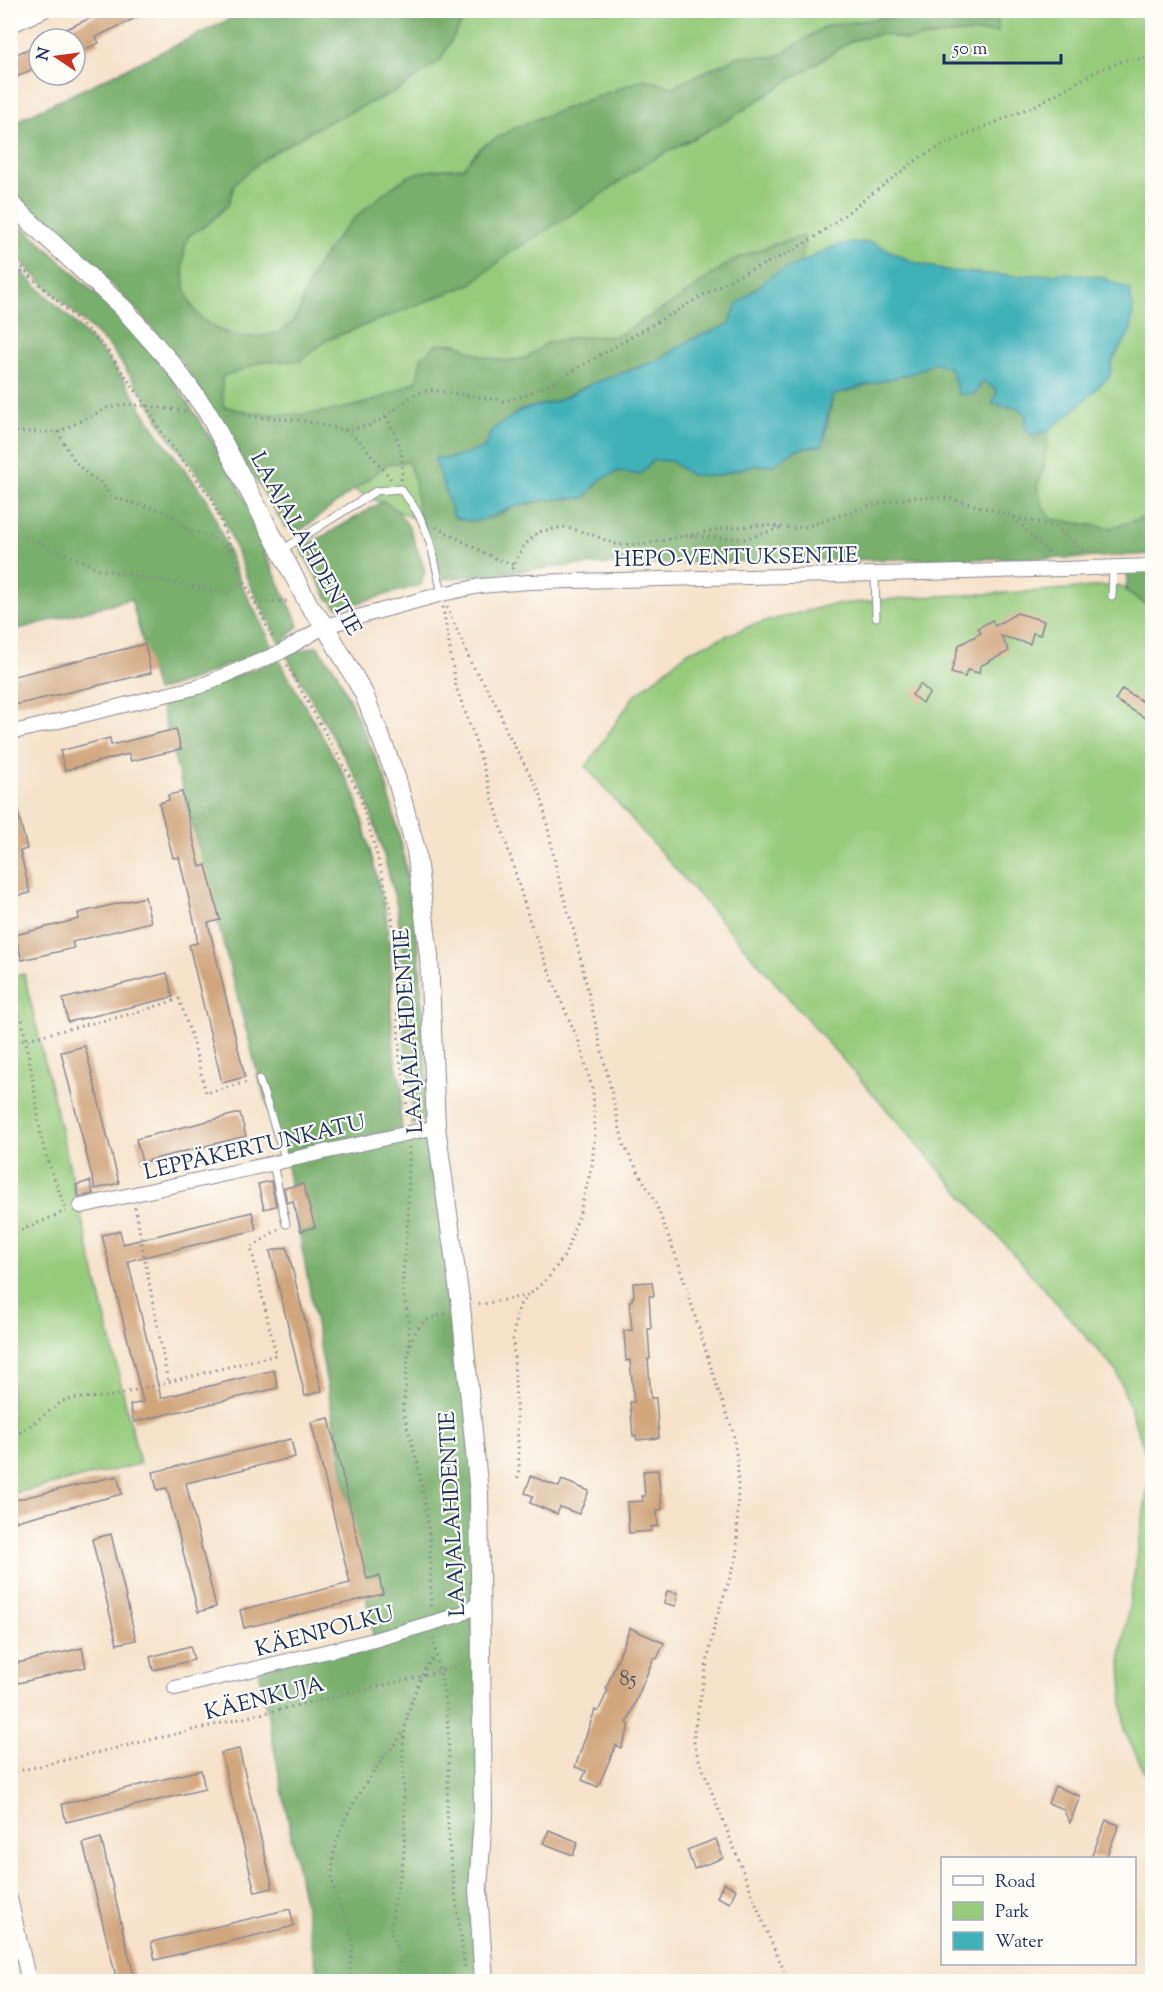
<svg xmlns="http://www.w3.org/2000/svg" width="1163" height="1992" viewBox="0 0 1163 1992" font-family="'Sorts Mill Goudy',serif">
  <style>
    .green { fill: #96cb7c; stroke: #587d6d; stroke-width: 1.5 }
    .forest { fill: #78af6c; stroke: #4a6f65; stroke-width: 1.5 }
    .water { fill: #40b1b9; stroke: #2e708c; stroke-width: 1.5 }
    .building { fill: #d1a67d }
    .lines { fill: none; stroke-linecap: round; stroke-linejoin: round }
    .service-casing { stroke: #888894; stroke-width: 9 }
    .minor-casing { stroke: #888894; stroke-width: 16 }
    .tertiary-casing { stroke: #888894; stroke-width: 20 }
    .path { stroke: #888894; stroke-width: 3; stroke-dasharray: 1.5 4.5; stroke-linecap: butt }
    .service { stroke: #fff; stroke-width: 7 }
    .minor { stroke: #fff; stroke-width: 14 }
    .tertiary { stroke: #fff; stroke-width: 18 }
    .labels { text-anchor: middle; stroke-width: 4.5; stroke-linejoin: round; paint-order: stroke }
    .number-label { font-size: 20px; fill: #484d66 }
    .street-label { font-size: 22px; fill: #1b2f5e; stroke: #fdfcf7 }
  </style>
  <rect width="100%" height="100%" fill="#fdfcf7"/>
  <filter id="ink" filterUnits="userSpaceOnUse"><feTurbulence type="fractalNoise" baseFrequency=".0167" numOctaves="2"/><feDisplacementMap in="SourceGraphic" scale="12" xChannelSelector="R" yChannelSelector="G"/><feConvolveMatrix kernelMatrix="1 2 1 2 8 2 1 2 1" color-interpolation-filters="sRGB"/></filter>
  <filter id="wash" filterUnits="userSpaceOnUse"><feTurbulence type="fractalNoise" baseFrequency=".008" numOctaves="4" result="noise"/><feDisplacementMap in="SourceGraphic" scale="24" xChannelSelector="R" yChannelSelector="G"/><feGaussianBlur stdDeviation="1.35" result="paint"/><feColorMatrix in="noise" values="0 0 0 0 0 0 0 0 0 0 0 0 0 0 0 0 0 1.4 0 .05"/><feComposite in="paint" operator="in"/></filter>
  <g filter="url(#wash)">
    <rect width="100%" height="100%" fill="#f5e2c9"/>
    <g class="green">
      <polygon points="440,11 1152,11 1152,527 1112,540 453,537 241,436 135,266"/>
      <polygon points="1118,585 1152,599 1152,1787 1124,1730 1121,1656 1151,1468 1117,1372 586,767 633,697 688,652 752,625 830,605 917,597 1026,592"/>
      <polygon points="24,974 140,1464 11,1494 10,977"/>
    </g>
    <g class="forest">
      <path d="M247,11H473L466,15L439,62L398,90L322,125L266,157L235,183L228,205L208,224L188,236C181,258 180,290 195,311C212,336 265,347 289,325C304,311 304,289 314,272C334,236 357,213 390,189C396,185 403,179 409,176C425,169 446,169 463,168L481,147L518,126L644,79L672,87L739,56L776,57L826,26L910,14L913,11H998V32L961,33L906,40L882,34L851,41L726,121L646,163L590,203L511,252L471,284L327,340L300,361L262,362L222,377L223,406C273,420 329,416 378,399C391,394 404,387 417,381L421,358L437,344H457L481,356L505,361L526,358L547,343L576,337L617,336L674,302L733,260L772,245L804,236L802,263L771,276L730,324L690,340L659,360L591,384L557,401L521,410L491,431L485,448L450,458H435L454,517L492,518L514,507L551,499L585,498L600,480L619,471L639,475L654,460L671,461L691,475L716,476L750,466L773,465L795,450L823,445L833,395C847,392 860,386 874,383C896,377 916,375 935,362L983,380L997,391L993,404L1018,408L1026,415L1025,427L1032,436L1049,430L1044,466L1037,487L1043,507L1052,519L1110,528L1152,515V554L1078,558L799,560L578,565L443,579L418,510L415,481L408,462L388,464L301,530L285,527L183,363L129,302L76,249L11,191L10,124Z"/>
      <polygon points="10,214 116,313 166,369 224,459 255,518 257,537 299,625 281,645 249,583 216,498 164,430 150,404 111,348 29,270 11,248"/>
      <polygon points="10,261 71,319 103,353 124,380 158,434 208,500 242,586 273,646 195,679 156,691 131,599 11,631"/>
      <polygon points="384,501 398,512 409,527 425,570 421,585 339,608 328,599 301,549"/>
      <polygon points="1152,566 1152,608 1126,591 1128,567"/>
      <polygon points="317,646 337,673 384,776 403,851 419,951 429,1118 412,1125 412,1087 406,1057 403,1009 405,977 397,906 383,852 364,791 286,655"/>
      <polygon points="279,660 355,794 372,858 386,913 392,977 391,1011 395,1061 402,1088 400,1114 402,1129 284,1154 259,1079 160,703"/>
      <polygon points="436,1127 479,1494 484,1981 319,1981 259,1669 374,1640 286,1161"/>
    </g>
    <path class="water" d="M872,242L913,262L950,271L1018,276L1066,273L1102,277L1130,290L1133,308L1131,331L1112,361L1110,376L1070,414L1049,430L1032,436L1025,427L1026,415L1018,408L993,404L997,391L983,381L975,394L959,395L951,369L935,362C916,375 896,377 874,383C860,386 847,392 833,395L827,416L823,445L795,450L773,465L750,466L716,476L691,475L671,461L654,460L639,475L619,471L600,480L585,498C562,498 539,499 516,506C494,513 481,528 454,517L435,458H450L485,448L491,431L521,410L557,401L591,384L659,360L690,340L730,324L736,305L771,276L840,244Z"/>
    <g id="blocks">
      <g class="building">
        <polygon points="98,10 152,10 96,37 99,43 75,54 75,39 45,39 99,14"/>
        <polygon points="39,44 39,66 10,80 10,57"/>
        <polygon points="1017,613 1044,621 1040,635 1033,633 1030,644 1001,636 1009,651 980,666 979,673 967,670 965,677 951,673 959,645 981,633 978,628 992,620 995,626"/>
        <polygon points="145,644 151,673 10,706 10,677"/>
        <polygon points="920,684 930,693 922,703 912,695"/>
        <polygon points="1122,689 1152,707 1152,722 1115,700"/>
        <polygon points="176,729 181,749 131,761 129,754 65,770 60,751 110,738 111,745"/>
        <polygon points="182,792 200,867 206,865 220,920 208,923 245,1077 222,1083 189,945 197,943 196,929 179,857 173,858 159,803 169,800 168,795"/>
        <polygon points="15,800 27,849 20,851 30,893 10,898 10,801"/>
        <polygon points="145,897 151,922 72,942 74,948 22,960 15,935 79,919 78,913"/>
        <polygon points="167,973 173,997 68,1022 63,999"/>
        <polygon points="85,1046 119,1183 95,1189 61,1052"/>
        <polygon points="240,1113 246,1136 142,1162 136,1139"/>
        <polygon points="90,1181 93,1194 79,1197 76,1185"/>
        <polygon points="271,1181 276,1206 264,1209 258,1184"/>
        <polygon points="303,1184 315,1227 301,1231 293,1201 287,1203 284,1188"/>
        <polygon points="252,1212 256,1230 128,1261 161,1398 274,1370 278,1388 134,1422 130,1405 143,1402 102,1235 120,1231 123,1244"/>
        <polygon points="287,1247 322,1391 305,1396 270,1251"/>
        <polygon points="652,1282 654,1296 649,1296 651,1329 648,1329 650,1359 648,1359 651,1398 656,1398 659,1438 637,1440 636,1436 633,1436 630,1402 634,1402 630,1360 626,1361 624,1331 632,1330 629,1301 632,1301 632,1297 634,1297 633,1283"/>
        <polygon points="329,1418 367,1579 379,1576 383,1594 244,1628 240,1610 350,1583 311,1422"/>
        <polygon points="291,1439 295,1457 186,1483 216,1607 198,1612 167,1488 157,1490 153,1472"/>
        <polygon points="658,1470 662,1510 657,1510 658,1526 651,1527 651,1531 629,1533 627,1502 643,1501 642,1496 645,1496 643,1471"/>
        <polygon points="117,1476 122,1494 16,1521 10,1501"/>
        <polygon points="531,1476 559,1487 562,1480 589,1491 579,1514 560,1507 557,1514 530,1503 533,1496 525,1493"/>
        <polygon points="111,1534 136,1640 117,1644 92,1539"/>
        <polygon points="667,1591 678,1593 676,1606 664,1603"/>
        <polygon points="630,1628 664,1643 657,1659 654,1657 627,1723 630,1725 621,1748 616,1745 598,1787 582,1780 586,1771 575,1767 595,1710 598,1712 608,1690 606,1689"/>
        <polygon points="190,1646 194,1660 153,1670 150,1657"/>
        <polygon points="82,1648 86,1667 18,1683 13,1664"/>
        <polygon points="239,1749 273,1888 255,1892 221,1753"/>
        <polygon points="201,1770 205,1789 66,1822 62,1804"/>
        <polygon points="1055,1786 1080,1796 1070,1823 1063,1809 1048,1803"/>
        <polygon points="1106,1820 1119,1825 1106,1858 1091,1858"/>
        <polygon points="549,1830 578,1842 573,1855 543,1843"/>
        <polygon points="101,1838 134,1977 117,1981 83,1843"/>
        <polygon points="716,1839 723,1858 694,1869 687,1850"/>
        <polygon points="724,1883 736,1889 730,1903 717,1897"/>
        <polygon points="290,1909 294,1926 155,1960 151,1942"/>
      </g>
    </g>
  </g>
  <g filter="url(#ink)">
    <use href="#blocks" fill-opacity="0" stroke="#888894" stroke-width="1.5"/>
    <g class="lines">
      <g class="service-casing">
        <g id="service">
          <path d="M282,550L376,491L400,489C429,520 433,554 442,594"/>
          <polyline points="875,575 876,617"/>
          <polyline points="1112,596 1113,567"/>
          <polyline points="259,1079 286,1161"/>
          <polyline points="273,1164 286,1224"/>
        </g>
      </g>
      <g class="minor-casing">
        <g id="minor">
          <polyline points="10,26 45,10"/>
          <polyline points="10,733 198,687 281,652 325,626 442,594 480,586 529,582 967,572 1152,566"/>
          <polyline points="81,1206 436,1127"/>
          <polyline points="175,1688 374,1640 459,1615 481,1603"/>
          <polyline points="10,1898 29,1982"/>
        </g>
      </g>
      <g class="tertiary-casing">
        <polyline id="tertiary" points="10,203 122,307 173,365 208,413 309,605 325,626 364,694 396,777 416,850 429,956 436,1127 461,1307 479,1494 483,1815 478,1889 484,1982"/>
      </g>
      <g class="path">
        <polyline points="10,254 32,278 76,318 107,350 147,407 161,432 212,499 245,583 274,640"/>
        <polyline points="10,269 26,273"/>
        <polyline points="226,414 305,421 345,430 368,426 386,417"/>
        <polyline points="345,430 359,440 391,479"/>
        <polyline points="10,432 58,432 107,408 128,404 186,411"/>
        <path d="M58,432C65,444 71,458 81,468C95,482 100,477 111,497L167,512L190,531L211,537L233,553"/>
        <path d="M401,480C405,452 399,441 386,417L413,395L422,392L431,390L504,401L523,396L552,383L733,278L782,256L814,238L919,158L947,143L1036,105L1097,71L1122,61L1152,57"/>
        <polyline points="1014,517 1057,527 1085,553"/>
        <polyline points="436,527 492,557 514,565"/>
        <polyline points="10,530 99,569 227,593 245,583"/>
        <polyline points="690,536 744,539 781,528"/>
        <polyline points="1143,552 1152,543"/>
        <polyline points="512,569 523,547 538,532 563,527 588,533 618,545 645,544 725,528 759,525 794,528 805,527 872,505 914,497 949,498 1012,516 1051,556"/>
        <polyline points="255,603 289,601"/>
        <polyline points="443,607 456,687 473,733 530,922 558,994 579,1042 593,1091 595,1133 592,1166 580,1212 565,1255 548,1278 529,1295 478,1305"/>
        <polyline points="447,607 471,663 487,688 499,710 506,730 541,795 557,872 574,931 624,1146 656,1204 679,1264 716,1384 733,1431 738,1468 737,1557 715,1622 694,1731 694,1743 698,1757 767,1932 789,1982"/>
        <polyline points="287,665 359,793 377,855 391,909 395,947 399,979 397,1010 400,1058 406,1087 407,1120"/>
        <polyline points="10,999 22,1020 32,1074 41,1137 47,1159 66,1210"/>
        <polyline points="10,1043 135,1013 179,999 191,1035 206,1093 248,1082"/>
        <polyline points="409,1147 408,1220 402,1287 409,1321 409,1346 403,1412 417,1461 425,1504 430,1542 431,1608"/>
        <polyline points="135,1207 168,1382"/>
        <polyline points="10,1235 66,1211"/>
        <path d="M410,1344C418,1324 425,1318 446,1314"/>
        <polyline points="10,1440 63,1401 74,1398 108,1397 276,1355 251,1248 278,1229"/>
        <polyline points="518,1478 519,1465 513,1339 516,1316 520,1305 528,1296"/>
        <polyline points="433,1638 447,1710 449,1754 447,1810 450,1856 465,1968"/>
        <polyline points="10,1773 422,1676 465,1663"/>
        <path d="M351,1982C348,1966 355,1951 352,1936C349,1917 335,1903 333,1884C327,1837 358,1794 383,1758C390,1749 398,1742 403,1732"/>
        <path d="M397,1982C398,1972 400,1959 397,1949C395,1943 392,1938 391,1932C391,1905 402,1877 404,1850C408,1786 391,1740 421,1678C426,1667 427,1664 436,1656"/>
      </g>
      <use href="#service" class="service"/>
      <use href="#minor" class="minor"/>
      <use href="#tertiary" class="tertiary"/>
    </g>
  </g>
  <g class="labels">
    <g class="number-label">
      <text x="628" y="1685">85</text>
    </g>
    <g class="street-label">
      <text transform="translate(307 543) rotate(61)" y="8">LAAJALAHDENTIE</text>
      <text transform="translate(736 556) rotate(-1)" y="8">HEPO-VENTUKSENTIE</text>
      <text transform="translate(407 1031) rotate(-94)" y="8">LAAJALAHDENTIE</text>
      <text transform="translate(254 1146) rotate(-13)" y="8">LEPPÄKERTUNKATU</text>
      <text transform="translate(451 1514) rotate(-93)" y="8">LAAJALAHDENTIE</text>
      <text transform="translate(324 1630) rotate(-15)" y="8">KÄENPOLKU</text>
      <text transform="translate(264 1697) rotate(-14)" y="8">KÄENKUJA</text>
    </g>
  </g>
  <rect width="1163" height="1992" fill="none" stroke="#fdfcf7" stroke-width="36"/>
  <rect x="941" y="1857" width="195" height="108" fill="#fdfcf7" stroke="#a3aaba" stroke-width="1.5"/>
  <rect x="953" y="1876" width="30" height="9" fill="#ffffff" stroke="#a3aaba" stroke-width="1.5"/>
  <text x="995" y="1887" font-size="18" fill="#1b2f5e">Road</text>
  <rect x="953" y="1902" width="30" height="18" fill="#96cb7c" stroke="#a3aaba" stroke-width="1.5"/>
  <text x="995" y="1917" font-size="18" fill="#1b2f5e">Park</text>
  <rect x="953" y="1932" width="30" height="18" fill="#40b1b9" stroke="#a3aaba" stroke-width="1.5"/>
  <text x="995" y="1947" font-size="18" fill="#1b2f5e">Water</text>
  <g transform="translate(57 57) rotate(283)"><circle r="28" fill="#fdfcf7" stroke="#a3aaba" stroke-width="1.5"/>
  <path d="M0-4.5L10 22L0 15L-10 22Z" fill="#c8321e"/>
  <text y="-9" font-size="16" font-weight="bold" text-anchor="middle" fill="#1b2f5e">N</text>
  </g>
  <path d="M944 54v9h117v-9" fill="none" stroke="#1b2f5e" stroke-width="3"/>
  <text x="953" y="54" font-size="18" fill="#1b2f5e" stroke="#fdfcf7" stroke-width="4.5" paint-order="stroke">50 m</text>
</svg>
